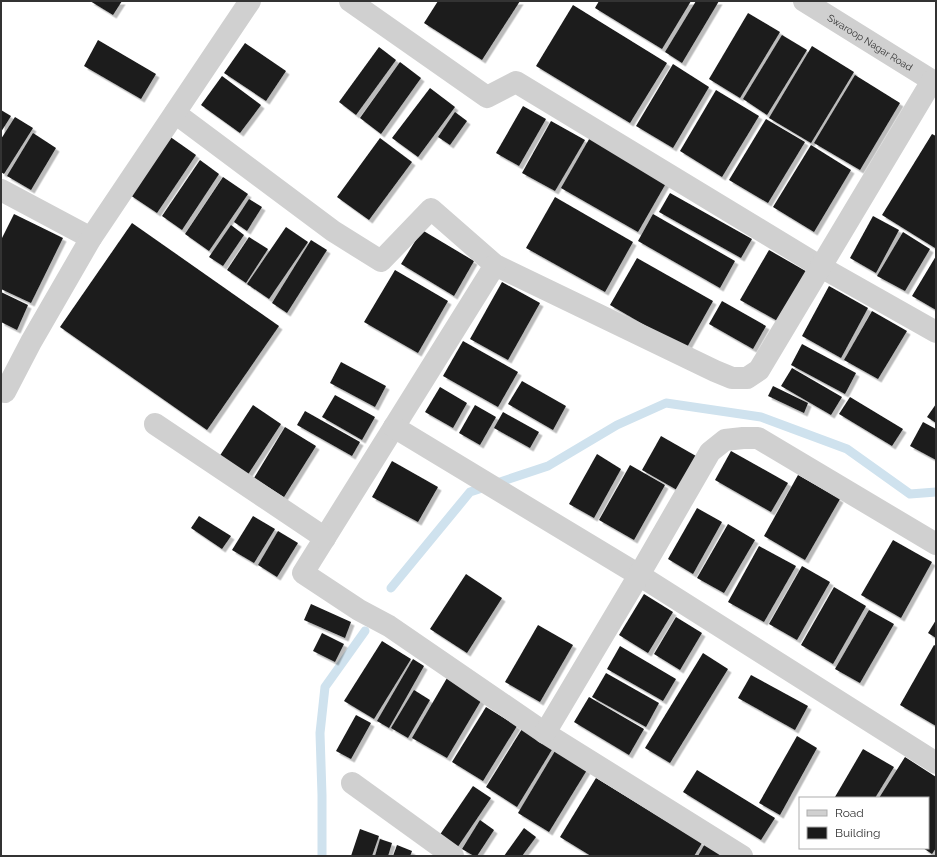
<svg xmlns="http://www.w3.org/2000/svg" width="937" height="857" viewBox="0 0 937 857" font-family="Raleway,sans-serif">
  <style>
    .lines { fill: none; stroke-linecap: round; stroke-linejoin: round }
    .stream { stroke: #cfe2ee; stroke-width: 9 }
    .building { fill: #1a1a1a; filter: url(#shadow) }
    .minor { stroke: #d0d0d0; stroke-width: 22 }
    .labels { text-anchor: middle; stroke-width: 4; stroke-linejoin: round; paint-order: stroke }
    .street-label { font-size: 10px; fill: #333; stroke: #fff }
  </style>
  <defs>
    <filter id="shadow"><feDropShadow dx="3.5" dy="3.5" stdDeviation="0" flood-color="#0004"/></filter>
  </defs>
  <rect width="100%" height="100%" fill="#fff"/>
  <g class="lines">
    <g class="stream">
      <polyline points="391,588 470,492 548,466 617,425 666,403 761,417 847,449 910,494 936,492"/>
      <polyline points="322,856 322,795 320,733 325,687 365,631"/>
    </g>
  </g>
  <g class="building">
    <polygon points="90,1 122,1 113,15"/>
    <polygon points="438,1 520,1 482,60 424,23"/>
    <polygon points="599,1 691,1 662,49 595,8"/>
    <polygon points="696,1 719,1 682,63 665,52"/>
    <polygon points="573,5 667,63 630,123 536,66"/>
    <polygon points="748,13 780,32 740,98 709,79"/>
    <polygon points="782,35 807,50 767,115 743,99"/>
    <polygon points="98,40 156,74 141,99 84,66"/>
    <polygon points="245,43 286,71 266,101 224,73"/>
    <polygon points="812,46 854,72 811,143 769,118"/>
    <polygon points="379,47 396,60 356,115 339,102"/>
    <polygon points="400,62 421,78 381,134 360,118"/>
    <polygon points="673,64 709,87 673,148 636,126"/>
    <polygon points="855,75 900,103 860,170 814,143"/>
    <polygon points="222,76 261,105 240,133 201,105"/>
    <polygon points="430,88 455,107 418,157 392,138"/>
    <polygon points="716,90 759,116 722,177 680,151"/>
    <polygon points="523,106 546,119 519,166 496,153"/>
    <polygon points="1,110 11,116 1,132"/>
    <polygon points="455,112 467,121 450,145 438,137"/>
    <polygon points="15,117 33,128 4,174 1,172 1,139"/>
    <polygon points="766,119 805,142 768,203 729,180"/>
    <polygon points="551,121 585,140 555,191 522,173"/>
    <polygon points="33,133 56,148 31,190 7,176"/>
    <polygon points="592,134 669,178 638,232 561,188"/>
    <polygon points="932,134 936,136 936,245 935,248 882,215"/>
    <polygon points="169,136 196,155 157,213 130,195"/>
    <polygon points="380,138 412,162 369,220 337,197"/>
    <polygon points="811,145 851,170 814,232 773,207"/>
    <polygon points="200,160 219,174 182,230 162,216"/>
    <polygon points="223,177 248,194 209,251 185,234"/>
    <polygon points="670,193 752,239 741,258 659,212"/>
    <polygon points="555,197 633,242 605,292 526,248"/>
    <polygon points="249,199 262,207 247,231 234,222"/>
    <polygon points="14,214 63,238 31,303 1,289 1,240"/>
    <polygon points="653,214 735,261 720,288 638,241"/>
    <polygon points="873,216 899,230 876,273 850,258"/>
    <polygon points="132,223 279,326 207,430 60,327"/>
    <polygon points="231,225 244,235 223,266 209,257"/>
    <polygon points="286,227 308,242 269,299 247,284"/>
    <polygon points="422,230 474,261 454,296 401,264"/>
    <polygon points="903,232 930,249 905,291 877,276"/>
    <polygon points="249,237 268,249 246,283 227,270"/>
    <polygon points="311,240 327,250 287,313 272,303"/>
    <polygon points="769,250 809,273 781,323 740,300"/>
    <polygon points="936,256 936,310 912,296"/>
    <polygon points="637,258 713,301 686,349 610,305"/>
    <polygon points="395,270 448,301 418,353 364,322"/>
    <polygon points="502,282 540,303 508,360 470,339"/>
    <polygon points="829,286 868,308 841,358 802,336"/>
    <polygon points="1,292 28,305 17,330 1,322"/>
    <polygon points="722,301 766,326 753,349 709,324"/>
    <polygon points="872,311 907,331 878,379 844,360"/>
    <polygon points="463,341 518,372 498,407 443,376"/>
    <polygon points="802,344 856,373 845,394 791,365"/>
    <polygon points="341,362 386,386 375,407 330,383"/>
    <polygon points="792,368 842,397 831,415 781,386"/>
    <polygon points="522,381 566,406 553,430 508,404"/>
    <polygon points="773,386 808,403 804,413 768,396"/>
    <polygon points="440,387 467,403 453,428 425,412"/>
    <polygon points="335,395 375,417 362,440 322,417"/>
    <polygon points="850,397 903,429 892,446 839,414"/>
    <polygon points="936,404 936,423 927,417"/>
    <polygon points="253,405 281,424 247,476 219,457"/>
    <polygon points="475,405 496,417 480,445 459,433"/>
    <polygon points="305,411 360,442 352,456 297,425"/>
    <polygon points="503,412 539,432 530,448 494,428"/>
    <polygon points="923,422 936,429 936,460 910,446"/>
    <polygon points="285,427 316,446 284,497 254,478"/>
    <polygon points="661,436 696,456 677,490 642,470"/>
    <polygon points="731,451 788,483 771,512 715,480"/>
    <polygon points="597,454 621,469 594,518 569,504"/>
    <polygon points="392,461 438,487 418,522 372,497"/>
    <polygon points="630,465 665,485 634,540 599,520"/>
    <polygon points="798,475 840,499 805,560 764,536"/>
    <polygon points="697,508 722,522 693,574 668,559"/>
    <polygon points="199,516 231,536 222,549 191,528"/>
    <polygon points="253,516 275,529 254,563 232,550"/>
    <polygon points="728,524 755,540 724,593 697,578"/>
    <polygon points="278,531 298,543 277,577 258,565"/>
    <polygon points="893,540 932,562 901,618 861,595"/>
    <polygon points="759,546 796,566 764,622 728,602"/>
    <polygon points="802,566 830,582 797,640 769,624"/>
    <polygon points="466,574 502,598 467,653 430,629"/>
    <polygon points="834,587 866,606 833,664 801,645"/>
    <polygon points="644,594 673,612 648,653 619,635"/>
    <polygon points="311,604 351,622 345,638 304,620"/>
    <polygon points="869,610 894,624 860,683 835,669"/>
    <polygon points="676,617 702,633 680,670 654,654"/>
    <polygon points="936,620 936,638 928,633"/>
    <polygon points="538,625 573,645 540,702 505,682"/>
    <polygon points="322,633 344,644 335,662 313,651"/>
    <polygon points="382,641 411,659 374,719 344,701"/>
    <polygon points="934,645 936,646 936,726 900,705"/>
    <polygon points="620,646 676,679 663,701 607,669"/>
    <polygon points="703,653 728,669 670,763 645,748"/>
    <polygon points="413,659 424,666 389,728 377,721"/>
    <polygon points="606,673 659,703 646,727 592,697"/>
    <polygon points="751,675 808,706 795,730 738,698"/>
    <polygon points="447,678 482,699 447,758 412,738"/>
    <polygon points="414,690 430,700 408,738 391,728"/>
    <polygon points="589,697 644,729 629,755 574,722"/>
    <polygon points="486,707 517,726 483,781 452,762"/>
    <polygon points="356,715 371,723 351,759 336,751"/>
    <polygon points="522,729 553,748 517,807 486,787"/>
    <polygon points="797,736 817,748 780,815 759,803"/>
    <polygon points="863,749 894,767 875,798 837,798 835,797"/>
    <polygon points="555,751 587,770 549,832 518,813"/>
    <polygon points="905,757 936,777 936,848 932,854 923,848 928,848 928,798 879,798"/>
    <polygon points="697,770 775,818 761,840 683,792"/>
    <polygon points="596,778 702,843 694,856 591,856 560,837"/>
    <polygon points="473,786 491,798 457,848 439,836"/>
    <polygon points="480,820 494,830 477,856 474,856 462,849"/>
    <polygon points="524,828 536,837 522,856 504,856"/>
    <polygon points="360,829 379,836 372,856 351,856"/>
    <polygon points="380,839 392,843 388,856 375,856"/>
    <polygon points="706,842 731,856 698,856"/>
    <polygon points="397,845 412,851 410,856 393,856"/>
  </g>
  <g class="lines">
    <g class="minor">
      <polyline points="350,1 487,97 516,82 821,267 936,332"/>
      <path id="s1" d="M804,1L936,83"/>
      <polyline points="175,113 333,231 381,261 431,209 495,265 715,371 732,378 747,378 759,370 932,81"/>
      <polyline points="1,190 91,238"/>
      <polyline points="495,265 303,573 359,610 389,626 545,733 742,856"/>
      <polyline points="1,390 5,392 31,342 91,238 250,1"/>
      <polyline points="155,424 325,538"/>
      <polyline points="394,427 639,575 936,763"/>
      <polyline points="545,733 639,575 710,452 725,440 743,438 758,438 936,544"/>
      <polyline points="352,783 453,856"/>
    </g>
  </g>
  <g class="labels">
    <g class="street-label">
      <text dy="4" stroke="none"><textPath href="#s1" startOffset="78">Swaroop Nagar Road</textPath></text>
    </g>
  </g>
  <rect width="937" height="857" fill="none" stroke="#333333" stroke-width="4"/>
  <rect x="799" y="797" width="130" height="52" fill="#ffffff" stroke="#adadad"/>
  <rect x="807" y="810" width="20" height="6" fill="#d0d0d0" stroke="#adadad"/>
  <text x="835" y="817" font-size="12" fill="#333333">Road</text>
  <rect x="807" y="827" width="20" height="12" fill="#1a1a1a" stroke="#adadad"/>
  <text x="835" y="837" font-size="12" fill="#333333">Building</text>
</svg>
